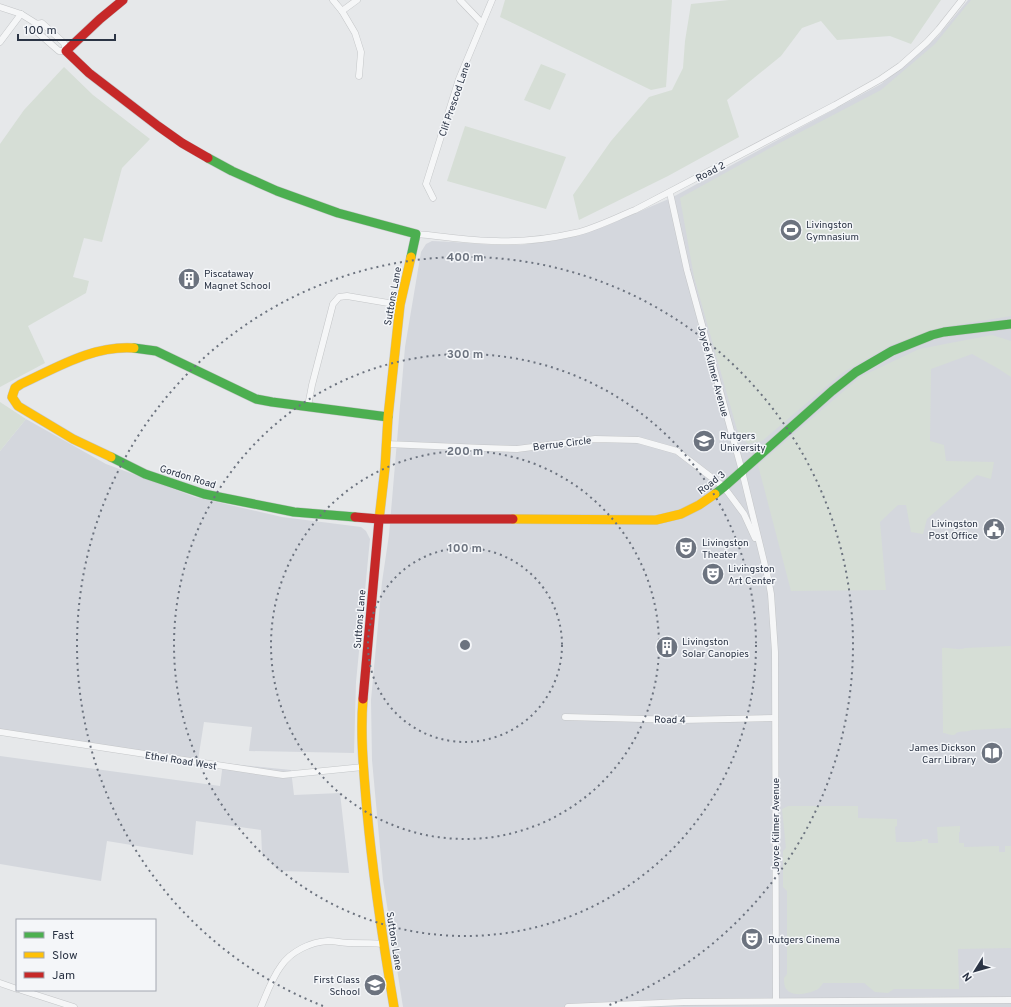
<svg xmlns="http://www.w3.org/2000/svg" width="1011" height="1007" viewBox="0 0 1011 1007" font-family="Overpass,sans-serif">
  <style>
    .built { fill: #d4d7dd }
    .green { fill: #d6ded6 }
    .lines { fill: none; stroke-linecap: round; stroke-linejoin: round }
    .street-casing { stroke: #c4c6c8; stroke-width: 7 }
    .fast-casing { stroke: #c4c6c8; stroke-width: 10 }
    .slow-casing { stroke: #c4c6c8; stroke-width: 10 }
    .jam-casing { stroke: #c4c6c8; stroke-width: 10 }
    .street { stroke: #f5f6f7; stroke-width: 6 }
    .fast { stroke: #4caf50; stroke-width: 9 }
    .slow { stroke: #ffc107; stroke-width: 9 }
    .jam { stroke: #c62828; stroke-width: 9 }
    .ring { fill: none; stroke: #6c737f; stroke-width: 2; stroke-dasharray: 2 4 }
    .labels { text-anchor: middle; stroke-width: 3; stroke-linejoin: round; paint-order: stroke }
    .street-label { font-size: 10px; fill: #2b3445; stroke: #f4f6f9 }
    .poi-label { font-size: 10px; fill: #2b3445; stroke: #f4f6f9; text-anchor: start }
    .centre { fill: #6c737f; stroke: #f4f6f9; stroke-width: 2 }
    .ring-label { font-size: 12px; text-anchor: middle; font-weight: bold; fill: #6c737f; stroke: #f4f6f9; stroke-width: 3; stroke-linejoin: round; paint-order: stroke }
  </style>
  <rect width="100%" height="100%" fill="#e6e8ea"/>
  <g class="built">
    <polygon points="968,0 1011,0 1011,1007 403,1007 383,880 372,760 371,700 382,582 389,535 405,347 421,252 426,244 432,241 453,242 494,245 521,245 576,236 603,227 671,198 881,84 916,56 938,36"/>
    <polygon points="26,419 106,464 195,497 282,517 361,527 366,531 370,539 356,682 354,753 249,751 252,727 204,722 198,760 0,731 0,451"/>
    <polygon points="0,756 220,786 223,763 291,770 294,795 340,793 349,873 279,871 262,853 261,830 196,821 193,855 107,841 101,881 0,864"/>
  </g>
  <g class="green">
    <polygon points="505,0 672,0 666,87 651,90 500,17"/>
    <polygon points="729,0 941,0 911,44 890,36 837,40 821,21 802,28 781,56 727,100 739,137 668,176 579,220 573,195 611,141 649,97 672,90 683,68 685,41 691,4"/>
    <polygon points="971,0 1011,0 1011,316 938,328 891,345 842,373 762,441 748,444 738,433 694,277 680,198 772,147 881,90 935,44"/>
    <polygon points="541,64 566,74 550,110 524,100"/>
    <polygon points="64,67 93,95 150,139 122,168 102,242 84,238 73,277 89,281 86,293 28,326 45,363 0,387 0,144 24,110"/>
    <polygon points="465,126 566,157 546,209 447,181"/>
    <polygon points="992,335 1011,341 1011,377 999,369 972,354 931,369 930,441 944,445 946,461 994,462 991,479 977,475 927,519 923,534 911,532 906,505 898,505 880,522 886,590 791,591 758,465 860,377 919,349"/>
    <polygon points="0,402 26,419 0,451"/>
    <path d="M1011,646V728L972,730C967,732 963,731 959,732C954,733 958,734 953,735C949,735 946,733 943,733L942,648C950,647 958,651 965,648Z"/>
    <path d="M788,806H858V818L897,819V826L895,827L896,842H915L916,841H922V839H928V843H938L937,827L960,826V832H959V843H964V847L999,846V852H1005V846H1011V948L958,949L959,989H894L888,993L875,992L864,983H823C821,986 819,989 816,990C808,994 790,998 785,987C784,984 784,981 784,978L787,974V891L783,887V851L786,848L782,809Z"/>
  </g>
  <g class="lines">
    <g class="street-casing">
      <g id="street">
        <polyline points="333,0 342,11 355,33 361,52 359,76"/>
        <polyline points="460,0 482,23"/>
        <polyline points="0,7 21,14 37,24 42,23 64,43 66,51 59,51 36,31 37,24"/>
        <polyline points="342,11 357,0"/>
        <polyline points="0,42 21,14"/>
        <polyline points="670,193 687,270 742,471 768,578 771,594 775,652 776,1001"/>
        <polyline points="433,198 426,184 459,79 492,0"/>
        <path d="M416,234C442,236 469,241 496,241C522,242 549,239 575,233C596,228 615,218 635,210L835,105L881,79L900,66L927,42L939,29L962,0"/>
        <polyline points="308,406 312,385 333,304 339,297 347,296 400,305"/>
        <polyline points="386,444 484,448 517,449 595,439 638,440 677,451 724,487 744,514 755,538"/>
        <polyline points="565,717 682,720 774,718"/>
        <polyline points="0,732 283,775 363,767"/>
        <polyline points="0,983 17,989"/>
        <polyline points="21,990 74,1007"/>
        <path d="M261,1007C267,993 272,978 281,966C291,951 311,942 328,941C335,941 343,943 350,943C361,943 372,943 383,944"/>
        <polyline points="568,1007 684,1002 1011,1000"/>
      </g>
    </g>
    <g class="fast-casing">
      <g id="fast">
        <polyline points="208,158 232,171 277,191 338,213 416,234 411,257"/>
        <polyline points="134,348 156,351 256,399 272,402 388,417"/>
        <polyline points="111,457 145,474 204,494 294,512 355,517"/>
        <polyline points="715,494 724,487 832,391 856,372 892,351 932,335 944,332 1011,324"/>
      </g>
    </g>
    <g class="slow-casing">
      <g id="slow">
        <path d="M111,457L73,439L18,406L12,397L15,388L21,384C56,368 93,345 134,348"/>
        <polyline points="513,519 656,520 681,514 699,505 715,494"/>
        <polyline points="379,520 385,468 388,417 400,305 411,257"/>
        <path d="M363,699C360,737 364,774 367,811C373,877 383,942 394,1007"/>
      </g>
    </g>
    <g class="jam-casing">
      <g id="jam">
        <polyline points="123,0 100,19 66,51 89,73 158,126 182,143 208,158"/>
        <polyline points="355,517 379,519 513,519"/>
        <polyline points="363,699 379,520"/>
      </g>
    </g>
    <use href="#street" class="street"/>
    <use href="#fast" class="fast"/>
    <use href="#slow" class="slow"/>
    <use href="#jam" class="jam"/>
  </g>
  <g class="ring">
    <circle cx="465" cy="645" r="97"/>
    <circle cx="465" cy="645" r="194"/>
    <circle cx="465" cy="645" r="291"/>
    <path d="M323 1006A388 388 0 1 1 607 1006"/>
  </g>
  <defs>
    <g id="stadium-disc" transform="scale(1.15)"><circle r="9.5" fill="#6c737f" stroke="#f4f6f9"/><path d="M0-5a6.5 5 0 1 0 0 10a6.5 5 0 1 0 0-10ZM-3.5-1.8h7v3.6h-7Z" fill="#fff"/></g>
    <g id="building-disc" transform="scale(1.15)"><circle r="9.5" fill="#6c737f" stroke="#f4f6f9"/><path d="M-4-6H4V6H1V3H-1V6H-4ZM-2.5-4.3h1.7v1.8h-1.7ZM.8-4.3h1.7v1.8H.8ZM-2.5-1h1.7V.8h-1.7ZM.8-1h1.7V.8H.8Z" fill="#fff"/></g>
    <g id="university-disc" transform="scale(1.15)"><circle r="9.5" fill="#6c737f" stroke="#f4f6f9"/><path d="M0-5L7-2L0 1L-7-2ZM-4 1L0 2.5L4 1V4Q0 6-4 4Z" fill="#fff"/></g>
    <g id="civic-disc" transform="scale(1.15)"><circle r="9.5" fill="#6c737f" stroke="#f4f6f9"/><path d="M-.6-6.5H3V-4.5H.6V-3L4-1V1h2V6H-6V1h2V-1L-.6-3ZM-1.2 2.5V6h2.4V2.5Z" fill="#fff"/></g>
    <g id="theatre-disc" transform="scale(1.15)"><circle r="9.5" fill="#6c737f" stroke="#f4f6f9"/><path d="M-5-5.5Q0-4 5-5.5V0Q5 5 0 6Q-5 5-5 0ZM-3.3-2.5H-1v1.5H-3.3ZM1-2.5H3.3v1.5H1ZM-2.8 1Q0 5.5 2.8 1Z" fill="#fff"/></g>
    <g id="library-disc" transform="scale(1.15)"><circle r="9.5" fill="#6c737f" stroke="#f4f6f9"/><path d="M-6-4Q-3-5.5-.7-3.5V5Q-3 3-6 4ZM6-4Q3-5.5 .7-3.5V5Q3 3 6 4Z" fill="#fff"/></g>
    <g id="school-disc" transform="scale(1.15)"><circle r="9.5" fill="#6c737f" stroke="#f4f6f9"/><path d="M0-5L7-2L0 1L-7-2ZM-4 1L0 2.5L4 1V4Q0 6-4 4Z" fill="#fff"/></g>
  </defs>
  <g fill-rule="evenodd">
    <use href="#stadium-disc" x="791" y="230"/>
    <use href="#building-disc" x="189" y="279"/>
    <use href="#university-disc" x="704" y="441"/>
    <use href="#civic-disc" x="994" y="529"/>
    <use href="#theatre-disc" x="686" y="548"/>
    <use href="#theatre-disc" x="713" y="574"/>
    <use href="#building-disc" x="667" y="647"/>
    <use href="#library-disc" x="992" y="753"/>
    <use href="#theatre-disc" x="752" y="939"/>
    <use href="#school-disc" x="375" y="985"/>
  </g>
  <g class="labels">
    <g class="street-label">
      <text transform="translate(454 99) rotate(-71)" y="4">Clif Prescod Lane</text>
      <text transform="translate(710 171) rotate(-28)" y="4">Road 2</text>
      <text transform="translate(392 296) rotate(-80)" y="4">Suttons Lane</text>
      <text transform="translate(714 371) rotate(75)" y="4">Joyce Kilmer Avenue</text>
      <text transform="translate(562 443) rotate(-7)" y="4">Berrue Circle</text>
      <text transform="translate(188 476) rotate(17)" y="4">Gordon Road</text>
      <text transform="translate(711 482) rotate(-38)" y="4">Road 3</text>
      <text transform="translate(359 619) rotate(-85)" y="4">Suttons Lane</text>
      <text transform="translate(670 719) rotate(1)" y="4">Road 4</text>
      <text transform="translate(181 760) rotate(9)" y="4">Ethel Road West</text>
      <text transform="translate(775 825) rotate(-90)" y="4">Joyce Kilmer Avenue</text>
      <text transform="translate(395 941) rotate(81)" y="4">Suttons Lane</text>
    </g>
    <g class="poi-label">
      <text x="806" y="228">Livingston<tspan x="806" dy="12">Gymnasium</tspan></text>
      <text x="204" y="277">Piscataway<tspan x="204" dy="12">Magnet School</tspan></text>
      <text x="720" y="439">Rutgers<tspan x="720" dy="12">University</tspan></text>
      <text x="978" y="527" text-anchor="end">Livingston<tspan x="978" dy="12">Post Office</tspan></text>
      <text x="702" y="546">Livingston<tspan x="702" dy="12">Theater</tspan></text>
      <text x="728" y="572">Livingston<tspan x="728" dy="12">Art Center</tspan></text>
      <text x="682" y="645">Livingston<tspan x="682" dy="12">Solar Canopies</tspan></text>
      <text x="976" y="751" text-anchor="end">James Dickson<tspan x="976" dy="12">Carr Library</tspan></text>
      <text x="768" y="943">Rutgers Cinema</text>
      <text x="360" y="983" text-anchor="end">First Class<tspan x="360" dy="12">School</tspan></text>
    </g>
  </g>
  <circle cx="465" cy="645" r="6" class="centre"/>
  <g class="ring-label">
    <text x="465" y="261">400 m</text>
    <text x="465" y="358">300 m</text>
    <text x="465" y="455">200 m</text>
    <text x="465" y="552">100 m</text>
  </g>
  <rect x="16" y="919" width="140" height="72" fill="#f4f6f9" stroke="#a4a8b1"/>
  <rect x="24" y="932" width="20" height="6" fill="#4caf50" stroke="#a4a8b1"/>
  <text x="52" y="939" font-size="12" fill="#2b3445">Fast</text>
  <rect x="24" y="952" width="20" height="6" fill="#ffc107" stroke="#a4a8b1"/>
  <text x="52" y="959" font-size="12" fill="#2b3445">Slow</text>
  <rect x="24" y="972" width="20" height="6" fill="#c62828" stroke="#a4a8b1"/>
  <text x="52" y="979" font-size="12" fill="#2b3445">Jam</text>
  <g transform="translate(975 971) rotate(233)" stroke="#f4f6f9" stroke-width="3" paint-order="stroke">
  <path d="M0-3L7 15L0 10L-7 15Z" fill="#2b3445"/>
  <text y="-6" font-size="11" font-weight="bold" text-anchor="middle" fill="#2b3445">N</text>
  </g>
  <path d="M18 34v6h97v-6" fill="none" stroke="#2b3445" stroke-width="2"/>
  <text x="24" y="34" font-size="12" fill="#2b3445" stroke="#f4f6f9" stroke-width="3" paint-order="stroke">100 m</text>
</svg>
